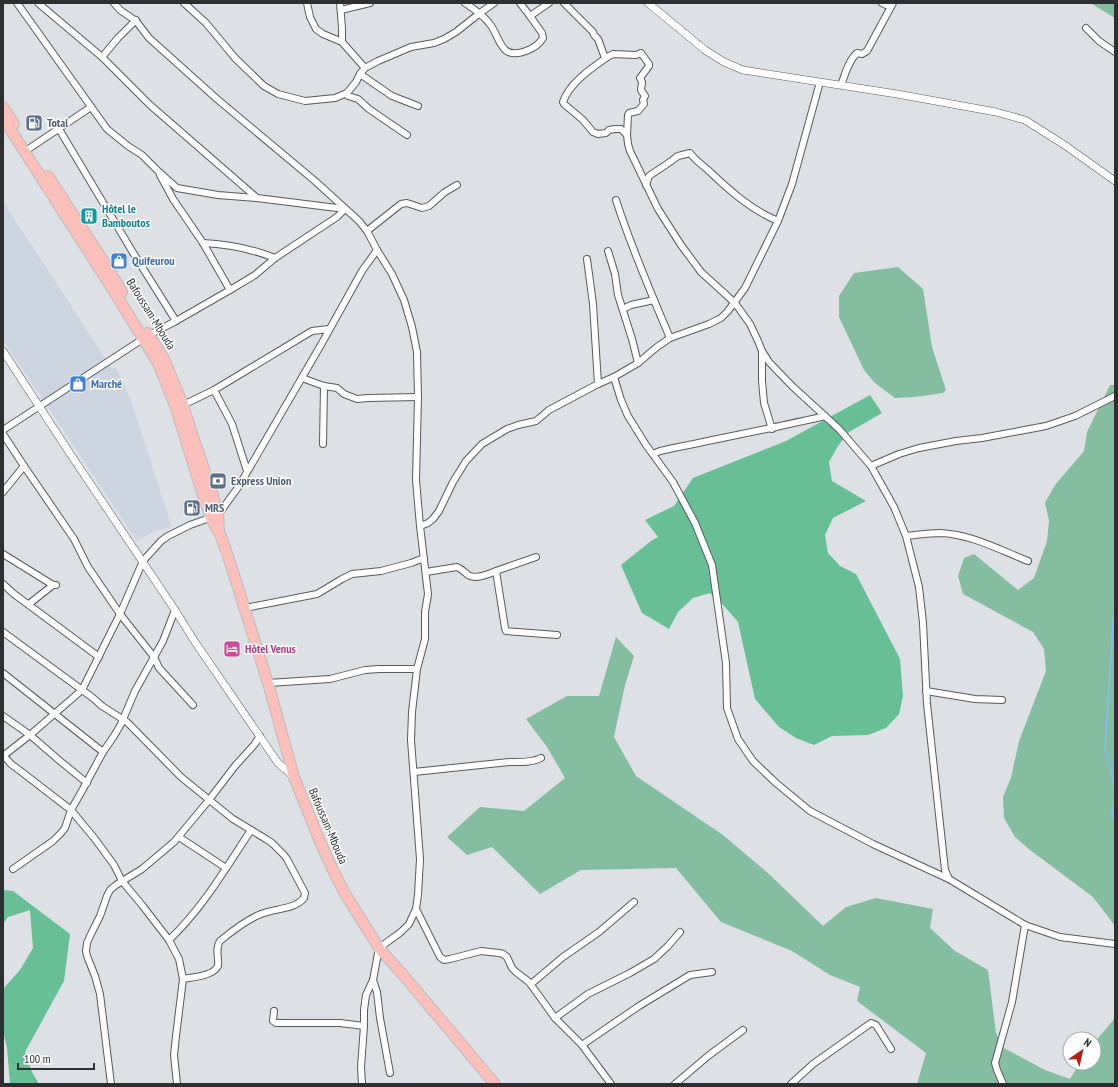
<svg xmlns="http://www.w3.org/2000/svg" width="1118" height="1087" viewBox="0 0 1118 1087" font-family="'PT Sans Narrow',sans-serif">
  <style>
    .built { fill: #cdd6e0 }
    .green { fill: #85bda0 }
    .forest { fill: #66bf95 }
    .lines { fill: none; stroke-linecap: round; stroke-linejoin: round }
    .stream { stroke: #85b9f8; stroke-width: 1.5 }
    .minor-casing { stroke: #575a5f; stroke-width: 8 }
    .tertiary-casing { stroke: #575a5f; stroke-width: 8 }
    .trunk-casing { stroke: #bcbcbd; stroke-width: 12 }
    .minor { stroke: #fff; stroke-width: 6 }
    .tertiary { stroke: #fff; stroke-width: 7 }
    .trunk { stroke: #fcc0bb; stroke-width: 10 }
    .labels { text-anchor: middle; stroke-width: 3; stroke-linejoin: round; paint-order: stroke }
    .service-label { font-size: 12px; font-weight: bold; fill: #4e5e75; stroke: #fff; text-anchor: start }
    .culture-label { font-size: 12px; font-weight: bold; fill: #0d838f; stroke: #fff; text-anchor: start }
    .shop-label { font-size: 12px; font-weight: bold; fill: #366cbe; stroke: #fff; text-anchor: start }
    .street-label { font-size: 12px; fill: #2d2f31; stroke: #fff }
    .hotel-label { font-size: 12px; font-weight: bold; fill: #b23c85; stroke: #fff; text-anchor: start }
  </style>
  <rect width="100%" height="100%" fill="#dde1e6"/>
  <polygon class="built" points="3,201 112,369 116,367 130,398 172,527 157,530 137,541 3,340"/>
  <g class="green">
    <polygon points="1091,3 1115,3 1115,18 1092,4"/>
    <polygon points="898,267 923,289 932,347 946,390 943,393 915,397 895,398 875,383 864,370 839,317 839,296 854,273"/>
    <polygon points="1110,385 1115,385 1115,926 1093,897 1030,850 1015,837 1004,818 1003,797 1011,778 1019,741 1046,671 1044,649 1033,632 963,594 958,576 964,558 974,554 1018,590 1034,578 1047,541 1049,521 1045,503 1055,485 1084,451 1087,432"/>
    <polygon points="616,637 634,656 625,685 614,737 636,776 723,835 769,874 823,926 846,907 876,898 933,909 930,928 955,951 988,970 996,1033 1004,1048 1045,1070 1070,1079 1080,1063 1094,1063 1094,1043 1115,1018 1115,1084 917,1084 926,1053 857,1001 860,987 830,975 792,951 721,922 676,868 581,870 540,894 492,847 467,855 447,837 480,807 524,811 565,778 547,747 526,719 567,696 599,696"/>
  </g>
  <g class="forest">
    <polygon points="870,395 882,413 849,432 838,446 829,462 832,481 866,501 833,518 825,535 828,553 840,566 856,574 900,659 903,696 899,714 886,728 868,735 832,736 814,745 796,738 779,727 755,699 738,622 725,607 710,593 693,598 678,612 669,629 642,613 621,565 651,541 658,537 645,520 674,506 693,478 786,441"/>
    <polygon points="3,890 13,891 70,934 64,981 25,1052 32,1072 39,1084 10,1084 7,1048 3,1031 3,989 20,970 33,948 30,910 8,917 3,924"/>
  </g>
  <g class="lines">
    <g class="stream">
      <polyline points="1115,594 1105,748 1115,789"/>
      <polyline points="1115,797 1112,816 1115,819"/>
    </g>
    <g class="minor-casing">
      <g id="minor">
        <polyline points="17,3 107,129 128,146 142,155 159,172 177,188 218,195 257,198 345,209"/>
        <polyline points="38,3 102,57 150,105 257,198"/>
        <polyline points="114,3 120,10 136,21 149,38 217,99 315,181 359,221 367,231 377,250 392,274 404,300 412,327 417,352 418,397 416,480 420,526 428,594 425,612 425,639 417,669 412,712 411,740 420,859 418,895 416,909 409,924 401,932 379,948 373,980 366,995 364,1010 364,1026 361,1067 362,1084"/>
        <polyline points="184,3 206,23 235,58 264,86 278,94 305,101 335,98 347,93 356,82 360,74 365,68 378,61 411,47 434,43 444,39 456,32 480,13 494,3"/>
        <polyline points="307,3 310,17 316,29 323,34 342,42 365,68"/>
        <polyline points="340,3 342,28 342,42"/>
        <path d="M465,3C474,9 483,15 489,23C501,37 499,61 526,51C534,48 539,45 543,38L542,33L530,16"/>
        <polyline points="520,3 530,16 549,3"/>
        <polyline points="564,3 593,32 594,35 598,39 605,58"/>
        <polyline points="882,3 886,5 891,6"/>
        <polyline points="341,10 370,3"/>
        <polyline points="1086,28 1099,41 1115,52"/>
        <polyline points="102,57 118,38 136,20"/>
        <polyline points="360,74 392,96 418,106"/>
        <path d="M841,85C845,75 848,61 857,53L862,54L867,51L893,3"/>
        <polyline points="347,93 348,96 358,99 369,109 407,135"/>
        <polyline points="59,129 132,251 176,321"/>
        <path d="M627,135L621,129H615L609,130L606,133L598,134L593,132L583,120L564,104L563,102C569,83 593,67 609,56L613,54L636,55L641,53L649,64V66L640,78L642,82L641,90L645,96L643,100L644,104L638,111L629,113L628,115L627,135L628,144L630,151L658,209L681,245L701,272L735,303L750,324L758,341L762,351L769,362L792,386L839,429L871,466L894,507L906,536L919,587L923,623L927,704L945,870L949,879L1025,925L1060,937L1115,944"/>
        <polyline points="24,152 91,107"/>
        <polyline points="160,175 173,199 203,243 230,290"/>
        <path d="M646,185L649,176L667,164L678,156L690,153C695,160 701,164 708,170C729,190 751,210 778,221"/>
        <path d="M616,200C631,247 651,293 670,338"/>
        <polyline points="367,231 401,204 407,203 422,208 429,206 445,192 457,185"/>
        <path d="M203,243C227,244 252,249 275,258"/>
        <polyline points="608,251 615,274 618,295 632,339 638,363"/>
        <polyline points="587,259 593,304 598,384"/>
        <polyline points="623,309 631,305 654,300"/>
        <polyline points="762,352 762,381 764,403 772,429"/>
        <polyline points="614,377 621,400 628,416 646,445 673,482 695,523 712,565 726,663 727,708 738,739 753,761 776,783 810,811 873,844 949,879"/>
        <polyline points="302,378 324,386 337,388 344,394 357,399 368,398 418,397"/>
        <polyline points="214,390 232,424 247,471"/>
        <polyline points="181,406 214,390 312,331 329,329"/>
        <polyline points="3,430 149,335 176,321 230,290 255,275 275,258 337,217 345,209"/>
        <polyline points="3,434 24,466 3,492"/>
        <polyline points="323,444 324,386"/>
        <path d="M653,454L660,451C715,439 770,429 825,416"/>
        <polyline points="24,466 74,539 88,567 120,614 154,657 159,668 193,705"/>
        <polyline points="871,466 899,454 919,448 956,441 982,438 1046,426 1075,416 1115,396"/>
        <polyline points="420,526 428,523 433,519 439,511 453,482 466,461 482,444 507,429 518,425 536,421 549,410 598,384 614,377 638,363 657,347 670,338 709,324 721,318 728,311 745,288 778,221 792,184 820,82"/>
        <path d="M906,536C917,535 929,533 940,533C971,534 1000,550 1028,561"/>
        <polyline points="3,554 53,585 56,585"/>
        <polyline points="496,571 536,557"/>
        <path d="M426,572L457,567C462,569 464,572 468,575C475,580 489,574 496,571L505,628L506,631L557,635"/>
        <polyline points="3,584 14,594 99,657"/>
        <polyline points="29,604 53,585"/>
        <polyline points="245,608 317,594 342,579 352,574 381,571 411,563 424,558"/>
        <path d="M3,632L93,698L102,706L127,722L181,777L218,807L233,819L266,839L272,843L283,854L287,859L305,893L304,898C294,910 275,908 261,914C246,920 232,931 220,941C215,948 219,958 218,966C213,976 194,977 183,979"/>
        <polyline points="3,673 103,752"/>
        <polyline points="268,683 330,679 365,670 379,669 417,669"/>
        <polyline points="926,691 975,699 1002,700"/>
        <polyline points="3,716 30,735 60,761 87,783"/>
        <polyline points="3,755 11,764 23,773 71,810 95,839 114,865 122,881 142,905 169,940 179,959 183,979 176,1036 174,1055 177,1084"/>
        <polyline points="3,756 30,735 82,690 120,614 143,561 161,541 168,536 190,525 218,515 239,486 322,343 362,271 377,250"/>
        <path d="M414,772L509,762C519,762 531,763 541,758"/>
        <polyline points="179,837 226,868"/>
        <polyline points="13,869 53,841 61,833 65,828 71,810 83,789 103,752 114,736 121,724 135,691 163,641 175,610"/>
        <polyline points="416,909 440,957 444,960 450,959 481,951 499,953 503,954 507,957 512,968 516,972 529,982 555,1018 582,1045 611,1084"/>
        <path d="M169,940C202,909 226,868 251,830"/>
        <polyline points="373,980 377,992 380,1018 390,1073"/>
        <polyline points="531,984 563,957 599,932 634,902"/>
        <polyline points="274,1011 273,1021 276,1023 340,1023 364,1026"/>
        <polyline points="555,1018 588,994 630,973 654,959 668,946 680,932"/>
        <polyline points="582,1045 639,1006 690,975 712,972"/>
        <polyline points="111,1084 100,994 95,976 87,956 86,951 87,943 91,934 100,916 107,896 110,890 116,885 142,869 174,842 209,800 235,766 254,745 260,736"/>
        <polyline points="675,1084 708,1056 743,1030"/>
        <polyline points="791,1084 813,1064 871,1023 876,1025 891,1049"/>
        <polyline points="1003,1084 997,1070 995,1063 1012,1002 1025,925"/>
      </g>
    </g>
    <g class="tertiary-casing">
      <g id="tertiary">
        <polyline points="648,3 705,50 724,62 743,70 897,94 996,112 1025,120 1066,146 1115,181"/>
        <polyline points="3,351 71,455 175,610 195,642 278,763 294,777"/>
      </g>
    </g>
    <g class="trunk-casing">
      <g id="trunk">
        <polyline points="3,107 14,124"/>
        <polyline points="3,118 120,301 158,363 176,408 206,505 211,518 220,534 228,556 268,683 294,777 321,844 332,868 344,892 379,948 404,976 495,1084"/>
        <polyline points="48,176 106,265 122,292"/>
        <polyline points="147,333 158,349 164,359 183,405 193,437 212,492 218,515 219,530"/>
      </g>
    </g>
    <use href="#minor" class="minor"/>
    <use href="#tertiary" class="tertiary"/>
    <use href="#trunk" class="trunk"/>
  </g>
  <defs>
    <g id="fuel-square" transform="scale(0.9)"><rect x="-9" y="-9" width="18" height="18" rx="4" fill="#5c6f8a" stroke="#fff"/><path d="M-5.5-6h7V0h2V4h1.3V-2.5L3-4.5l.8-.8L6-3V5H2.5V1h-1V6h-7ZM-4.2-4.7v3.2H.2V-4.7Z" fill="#fff"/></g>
    <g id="building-square" transform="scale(0.9)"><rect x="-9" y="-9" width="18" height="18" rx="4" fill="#0f9aa8" stroke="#fff"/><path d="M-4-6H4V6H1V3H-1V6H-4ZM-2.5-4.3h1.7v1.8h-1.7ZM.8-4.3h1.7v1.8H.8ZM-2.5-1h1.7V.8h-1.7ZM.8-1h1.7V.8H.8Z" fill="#fff"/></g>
    <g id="shop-square" transform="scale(0.9)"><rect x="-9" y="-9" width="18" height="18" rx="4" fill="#3f7fe0" stroke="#fff"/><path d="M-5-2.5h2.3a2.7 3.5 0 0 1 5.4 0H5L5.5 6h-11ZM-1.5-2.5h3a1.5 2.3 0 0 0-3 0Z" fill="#fff"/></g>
    <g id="bank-square" transform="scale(0.9)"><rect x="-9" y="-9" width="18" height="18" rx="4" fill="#5c6f8a" stroke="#fff"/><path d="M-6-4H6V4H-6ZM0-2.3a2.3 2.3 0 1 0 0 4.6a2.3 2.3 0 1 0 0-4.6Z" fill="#fff"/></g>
    <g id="hotel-square" transform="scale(0.9)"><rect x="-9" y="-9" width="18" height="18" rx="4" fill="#d1479c" stroke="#fff"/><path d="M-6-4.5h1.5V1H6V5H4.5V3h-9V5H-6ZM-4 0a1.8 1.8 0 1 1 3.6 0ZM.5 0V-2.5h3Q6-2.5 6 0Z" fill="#fff"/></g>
  </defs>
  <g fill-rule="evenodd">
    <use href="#fuel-square" x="34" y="123"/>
    <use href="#building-square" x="89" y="216"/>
    <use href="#shop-square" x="119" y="261"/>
    <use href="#shop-square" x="78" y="384"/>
    <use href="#bank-square" x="218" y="481"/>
    <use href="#fuel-square" x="192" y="508"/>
    <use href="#hotel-square" x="232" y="649"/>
  </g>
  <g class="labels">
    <g class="service-label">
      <text x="47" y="127">Total</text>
      <text x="231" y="485">Express Union</text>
      <text x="205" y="512">MRS</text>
    </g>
    <g class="culture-label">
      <text x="102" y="213">Hôtel le<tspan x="102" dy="14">Bamboutos</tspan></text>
    </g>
    <g class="shop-label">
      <text x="132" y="265">Quifeurou</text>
      <text x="91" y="388">Marché</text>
    </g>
    <g class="street-label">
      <text transform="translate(151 314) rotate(58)" y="4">Bafoussam-Mbouda</text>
      <text transform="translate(328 826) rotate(67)" y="4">Bafoussam-Mbouda</text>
    </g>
    <g class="hotel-label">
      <text x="245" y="653">Hôtel Venus</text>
    </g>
  </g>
  <rect width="1118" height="1087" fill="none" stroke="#2d2f31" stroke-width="8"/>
  <g transform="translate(1082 1051) rotate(34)"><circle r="19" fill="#ffffff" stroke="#abacad"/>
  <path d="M0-3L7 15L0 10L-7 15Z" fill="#b22318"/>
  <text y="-6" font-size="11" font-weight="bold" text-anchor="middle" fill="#2d2f31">N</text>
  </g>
  <path d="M18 1063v6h76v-6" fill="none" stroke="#2d2f31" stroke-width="2"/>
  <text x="24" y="1063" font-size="12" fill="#2d2f31" stroke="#ffffff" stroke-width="3" paint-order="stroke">100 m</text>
</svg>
